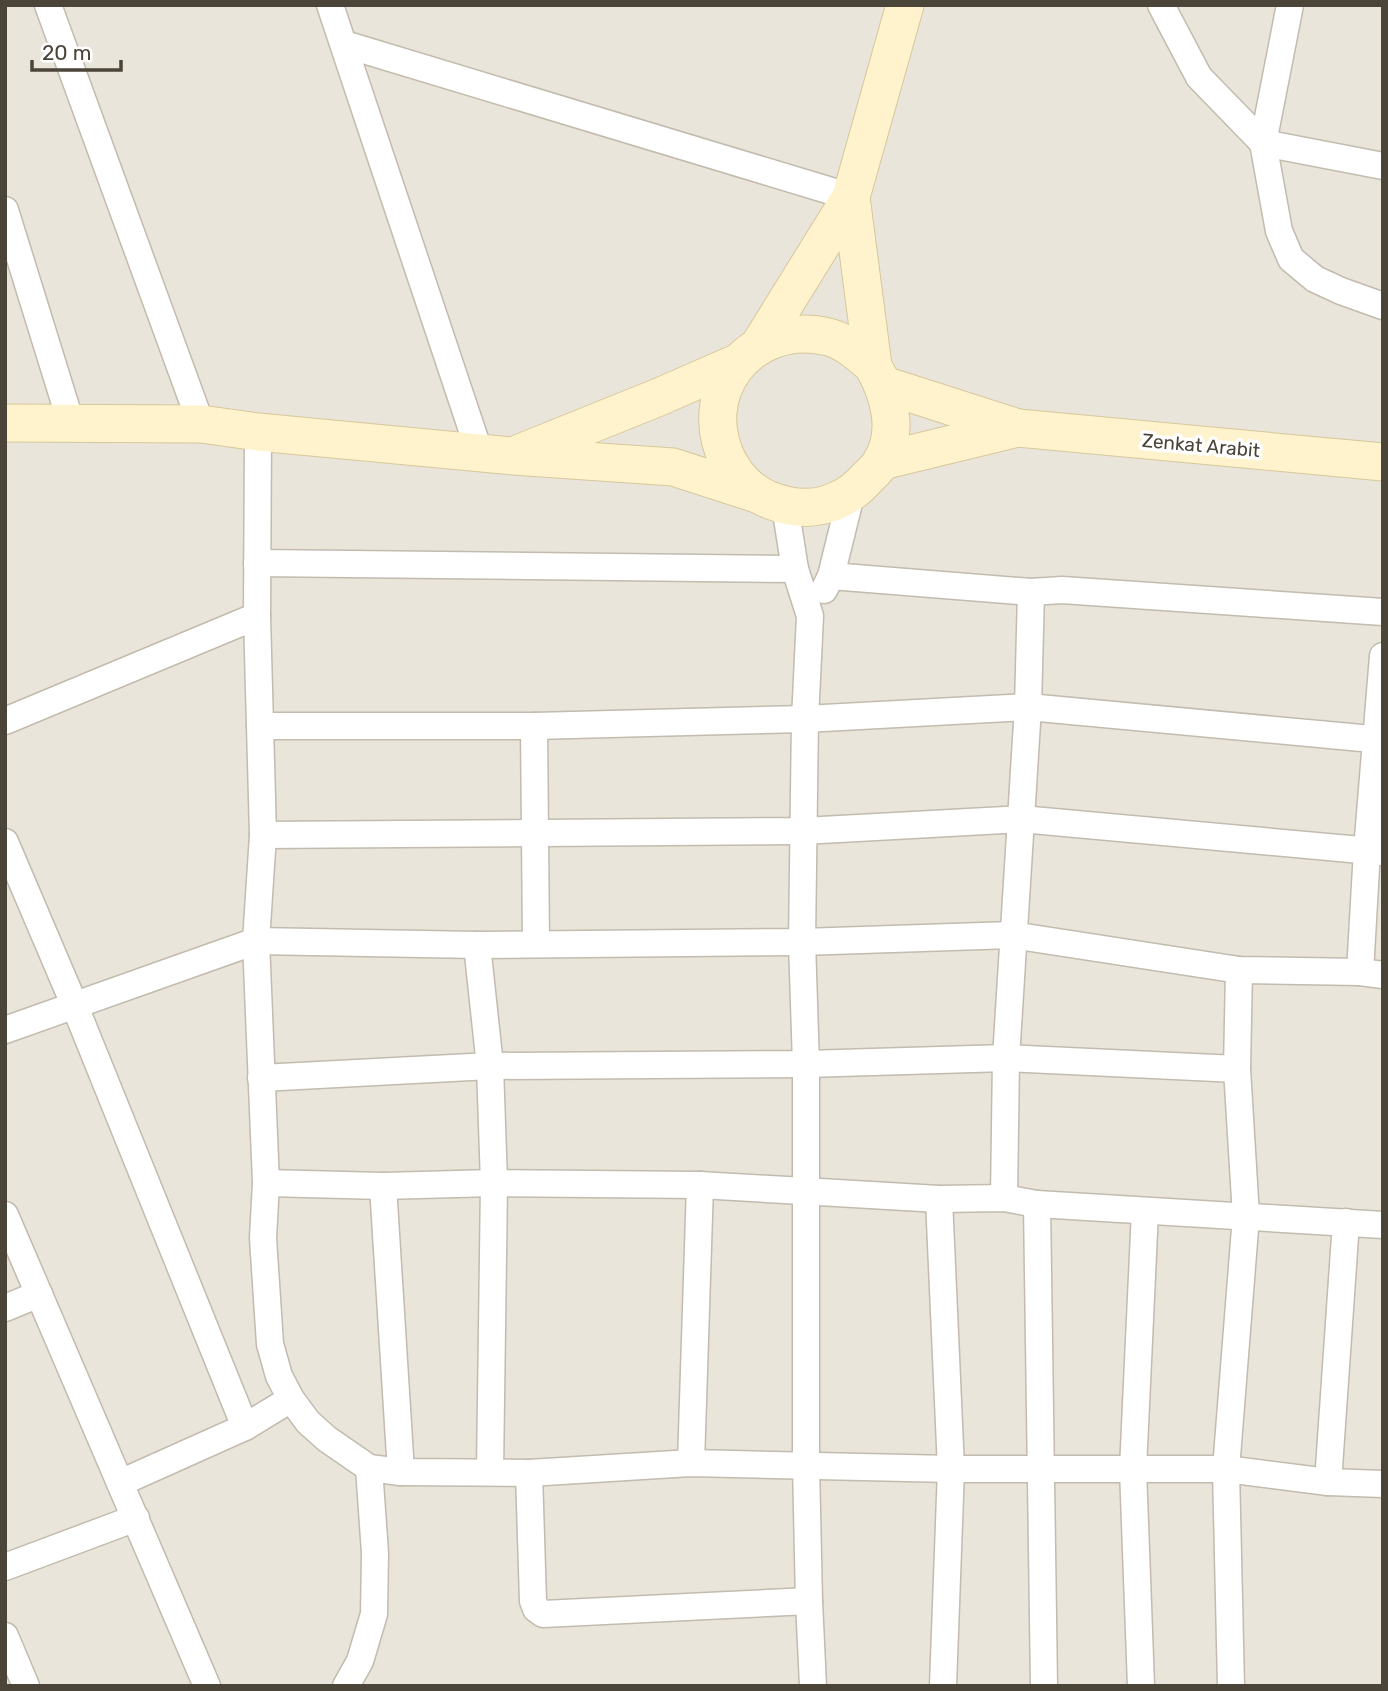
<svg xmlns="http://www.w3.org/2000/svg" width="1388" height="1691" viewBox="0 0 1388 1691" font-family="Rubik,sans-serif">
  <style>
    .residential { fill: #eae5da }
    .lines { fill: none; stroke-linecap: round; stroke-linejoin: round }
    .street-casing { stroke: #c2bbae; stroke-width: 29 }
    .secondary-casing { stroke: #d6c79b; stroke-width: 39 }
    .street { stroke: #fff; stroke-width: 26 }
    .secondary { stroke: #fff3cd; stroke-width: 37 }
    .labels { text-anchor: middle; stroke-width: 7; stroke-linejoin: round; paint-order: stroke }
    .street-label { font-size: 19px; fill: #4b4439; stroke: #fff }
  </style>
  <rect width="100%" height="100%" fill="#f6f3ec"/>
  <rect class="residential" x="5" y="5" width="1378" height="1681"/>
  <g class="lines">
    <g class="street-casing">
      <g id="street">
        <polyline points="48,5 201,424"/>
        <polyline points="330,5 479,451"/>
        <polyline points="1161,5 1199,77 1263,143 1383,166"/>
        <polyline points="1290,5 1263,143 1279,231 1291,259 1315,279 1341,291 1383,306"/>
        <polyline points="344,44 851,197"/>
        <polyline points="5,210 71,423"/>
        <polyline points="258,432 257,616 263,835 256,941 266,1183 263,1238 270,1344 279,1376 291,1399 308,1422 327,1439 369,1468 401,1472 529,1473 691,1463 951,1469 1226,1469 1328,1482 1383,1484"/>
        <polyline points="785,506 795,569 810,616 805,719 802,942 806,1064 806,1465 809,1601 813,1686"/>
        <polyline points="257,563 795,569"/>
        <polyline points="831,576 1031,592"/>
        <polyline points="824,590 831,576 851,495"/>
        <polyline points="5,721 257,616"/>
        <polyline points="260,726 534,726 805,719 1028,707 1383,740"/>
        <polyline points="534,726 536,943"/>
        <polyline points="263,835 803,831 1021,819 1383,852"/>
        <polyline points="5,842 74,1004 245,1427"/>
        <polyline points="477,945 490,1066 494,1183 490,1471"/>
        <polyline points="1360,972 1367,850 1383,656"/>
        <polyline points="5,1030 256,941 477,945 802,942 1012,935 1239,970 1360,972 1383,975"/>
        <polyline points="261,1078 490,1066 806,1064 1006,1058 1237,1069"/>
        <polyline points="266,1183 383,1186 494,1183 700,1185 939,1199 1004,1198 1037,1204 1383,1225"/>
        <polyline points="383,1186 401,1472"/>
        <polyline points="1004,1198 1006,1058 1028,707 1031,592 1062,590 1383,612"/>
        <polyline points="939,1199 951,1469 943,1686"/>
        <polyline points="1037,1204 1044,1686"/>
        <polyline points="5,1215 207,1686"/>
        <polyline points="5,1308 39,1294"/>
        <polyline points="691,1463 700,1185"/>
        <polyline points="529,1473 533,1601 536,1609 543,1614 809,1601"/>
        <polyline points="1328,1482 1346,1222"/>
        <polyline points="120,1483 245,1427 291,1399"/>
        <polyline points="5,1567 136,1518"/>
        <polyline points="5,1636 26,1686"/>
        <polyline points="346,1686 360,1661 374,1614 375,1553 369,1468"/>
        <polyline points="1141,1686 1133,1469 1145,1211"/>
        <polyline points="1231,1686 1226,1469 1246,1216 1237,1069 1239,970"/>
      </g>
    </g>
    <g class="secondary-casing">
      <g id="secondary">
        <path d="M851,197L873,366C889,394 900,432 881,462C878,468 872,473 867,478C856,490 848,496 833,502C811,511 789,508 767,499C751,492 737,478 729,463C693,395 748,321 824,336C843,339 860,354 873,366"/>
        <polyline points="760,344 851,197 905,5"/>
        <polyline points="884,385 1018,428 1383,462"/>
        <polyline points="5,423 201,424 258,432 513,456 673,467 757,494"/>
        <polyline points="520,453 659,397 739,362"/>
        <polyline points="882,461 1018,428"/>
      </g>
    </g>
    <use href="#street" class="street"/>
    <use href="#secondary" class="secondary"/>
  </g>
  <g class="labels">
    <g class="street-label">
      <text transform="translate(1201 445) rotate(5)" y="7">Zenkat Arabit</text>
    </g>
  </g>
  <rect width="1388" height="1691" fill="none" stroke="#4b4439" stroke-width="14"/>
  <path d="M32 60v10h89v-10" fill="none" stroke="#4b4439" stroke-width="3.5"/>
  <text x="42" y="60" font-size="21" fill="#4b4439" stroke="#ffffff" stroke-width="5" paint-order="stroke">20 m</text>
</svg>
